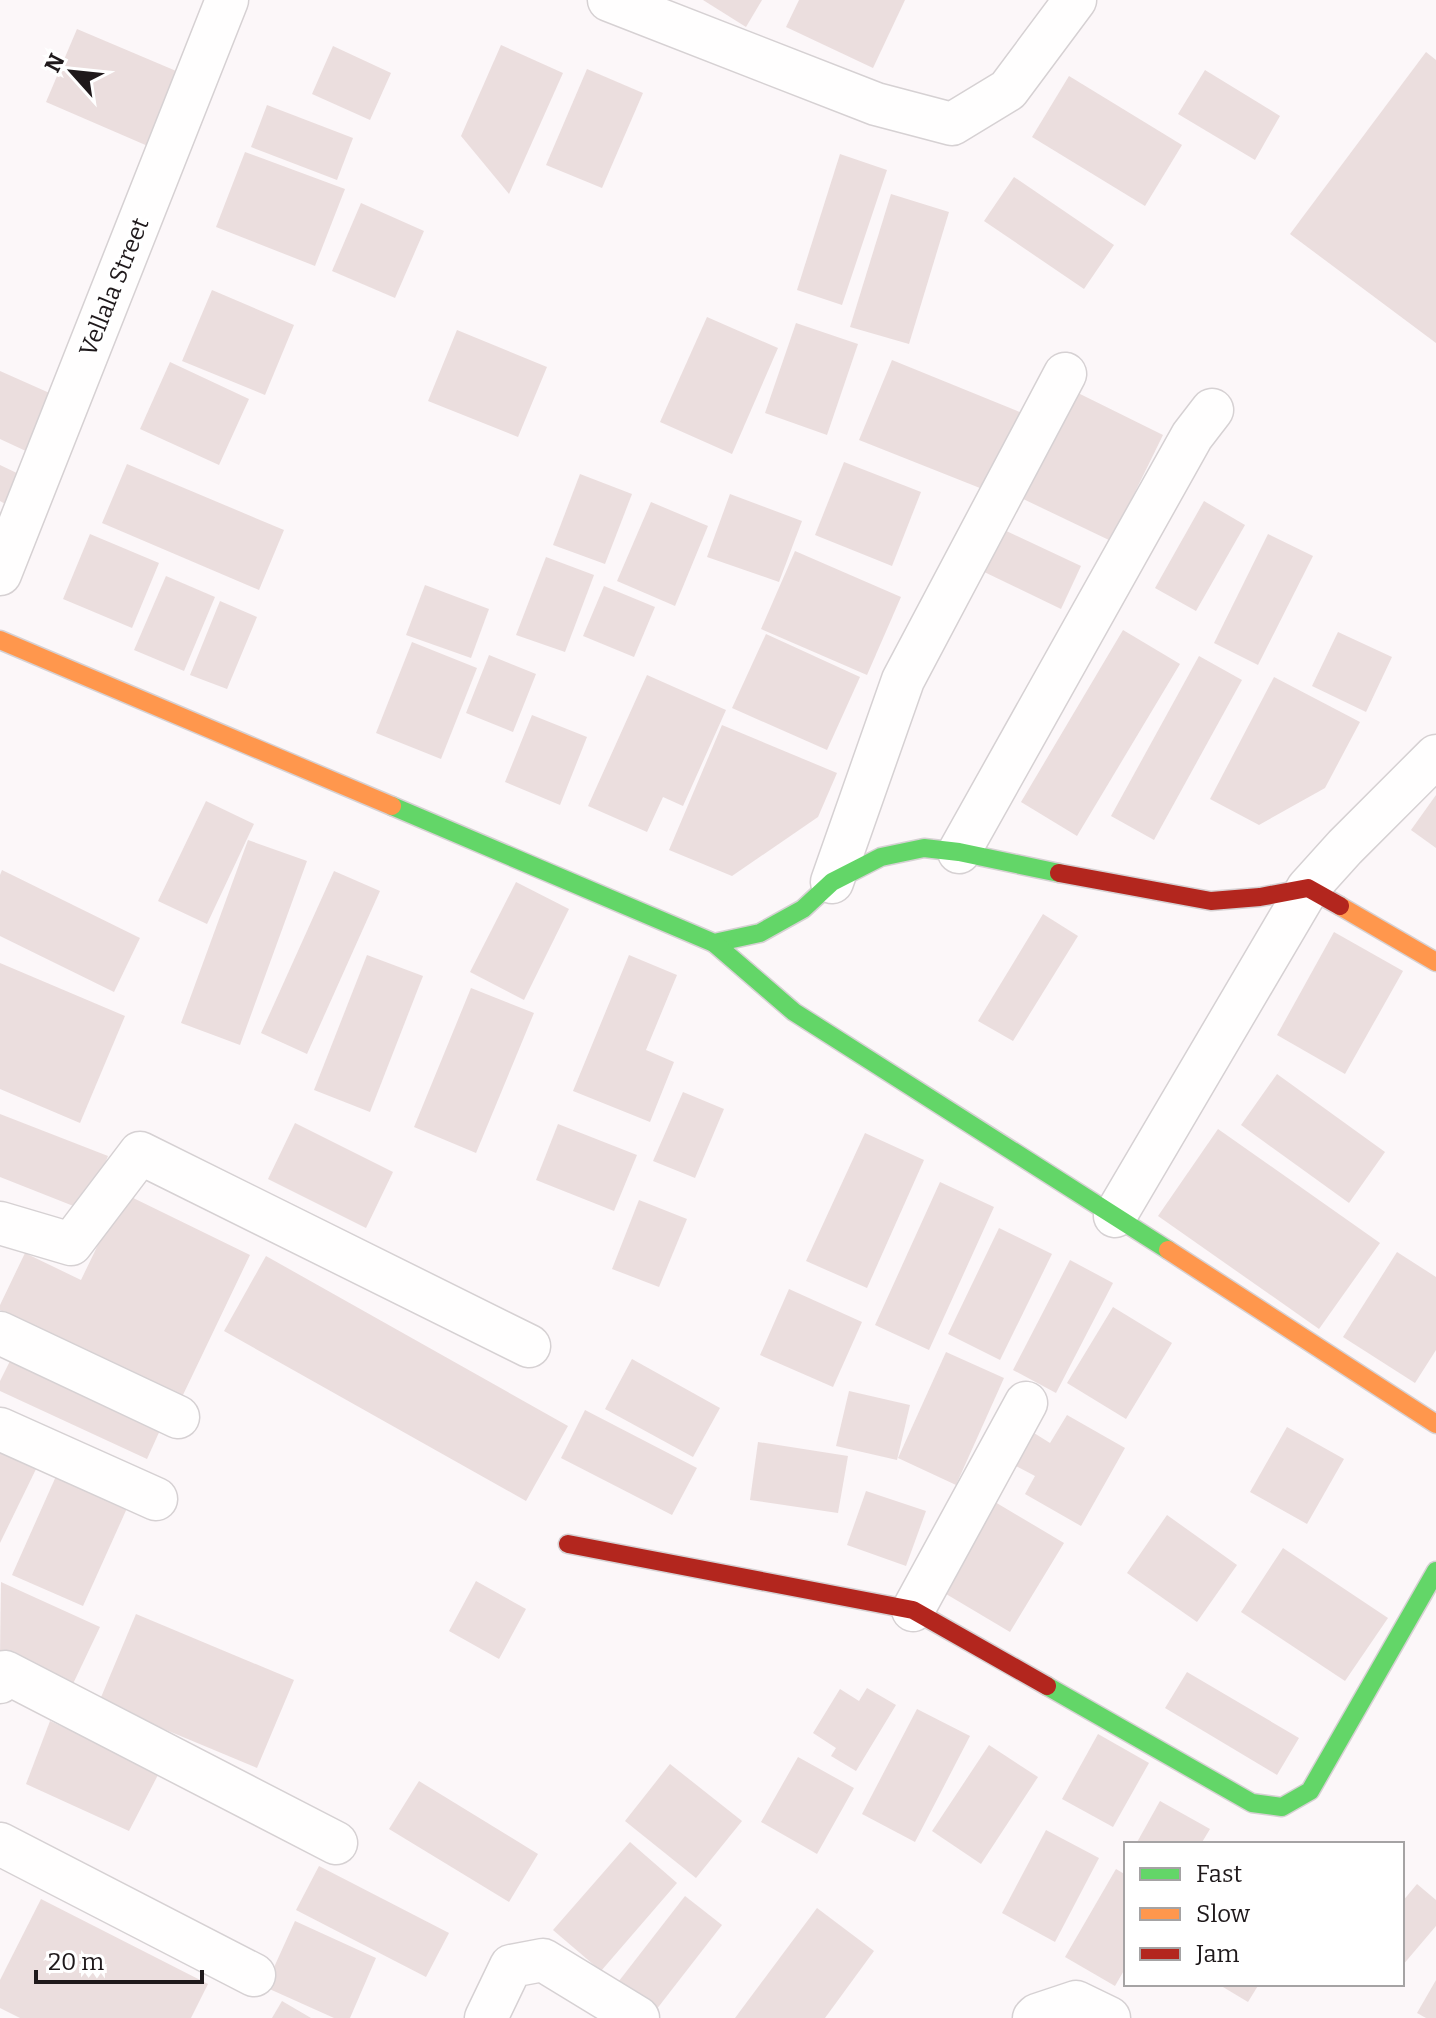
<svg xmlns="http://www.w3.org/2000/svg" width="1436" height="2018" viewBox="0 0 1436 2018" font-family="Bitter,serif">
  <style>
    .building { fill: #ebdede }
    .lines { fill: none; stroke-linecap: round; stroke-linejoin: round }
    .street-casing { stroke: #d6d1d3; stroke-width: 45 }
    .fast-casing { stroke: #d6d1d3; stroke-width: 21 }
    .slow-casing { stroke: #d6d1d3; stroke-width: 21 }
    .jam-casing { stroke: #d6d1d3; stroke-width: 21 }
    .street { stroke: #fffefe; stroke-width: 42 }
    .fast { stroke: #63d668; stroke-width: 18 }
    .slow { stroke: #ff974d; stroke-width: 18 }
    .jam { stroke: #b3261e; stroke-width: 18 }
    .labels { text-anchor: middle; stroke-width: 7; stroke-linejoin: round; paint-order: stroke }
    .street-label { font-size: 24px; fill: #1f191b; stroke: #fff }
  </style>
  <rect width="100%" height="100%" fill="#fcf7f9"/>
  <g class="building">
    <polygon points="703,0 762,0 746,27"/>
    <polygon points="799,0 905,0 873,68 786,27"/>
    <polygon points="77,29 188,76 157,150 46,102"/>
    <polygon points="501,45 563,73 509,194 461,136"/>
    <polygon points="333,46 391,73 370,120 312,94"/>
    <polygon points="1426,52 1436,60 1436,343 1290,234"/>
    <polygon points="587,69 643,93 602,188 546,165"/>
    <polygon points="1205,70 1280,116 1255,160 1178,114"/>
    <polygon points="1069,76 1182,145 1145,206 1032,137"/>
    <polygon points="267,105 353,138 337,180 251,147"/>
    <polygon points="245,152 345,189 315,266 216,227"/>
    <polygon points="840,154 887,170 842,305 797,290"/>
    <polygon points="1014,177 1114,245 1084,289 984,221"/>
    <polygon points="891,194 949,212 909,344 850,327"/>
    <polygon points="361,203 424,231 395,298 332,271"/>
    <polygon points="212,290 294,325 265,395 182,361"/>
    <polygon points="707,317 778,348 732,454 660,422"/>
    <polygon points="796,323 858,344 827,435 765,413"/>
    <polygon points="457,330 547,367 518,437 428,401"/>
    <polygon points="892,360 1022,413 990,492 859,440"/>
    <polygon points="170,362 249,399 219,465 140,429"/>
    <polygon points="0,371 54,395 28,452 0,439"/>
    <polygon points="1072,390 1163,435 1111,541 1019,497"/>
    <polygon points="844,462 921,492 892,566 815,535"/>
    <polygon points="127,464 284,530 259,590 102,523"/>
    <polygon points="0,465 21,475 7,505 0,501"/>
    <polygon points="580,474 632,494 605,564 553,545"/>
    <polygon points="730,494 802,521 779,582 707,557"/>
    <polygon points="1204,501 1245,525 1196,611 1155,588"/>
    <polygon points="651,502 708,526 675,606 617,581"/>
    <polygon points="998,527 1081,566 1061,609 978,569"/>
    <polygon points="90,534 159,563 132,628 63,599"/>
    <polygon points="1268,534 1313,556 1258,665 1214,643"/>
    <polygon points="795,551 901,597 867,675 761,629"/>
    <polygon points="546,557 594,575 565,652 516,635"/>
    <polygon points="166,576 215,597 184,671 134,650"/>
    <polygon points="425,585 489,609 471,658 406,635"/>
    <polygon points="604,586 655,607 634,657 583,636"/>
    <polygon points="220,601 257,617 227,689 190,675"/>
    <polygon points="1123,630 1180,664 1077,836 1021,802"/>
    <polygon points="1338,632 1392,657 1366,712 1312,686"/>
    <polygon points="766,634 860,677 827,750 732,708"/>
    <polygon points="412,642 477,668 441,759 376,733"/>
    <polygon points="489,655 536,674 513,732 466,713"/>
    <polygon points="1199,656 1242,680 1154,840 1111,816"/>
    <polygon points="647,675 726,710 683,806 663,797 647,832 588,806"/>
    <polygon points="1274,677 1360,722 1325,788 1259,825 1210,799"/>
    <polygon points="532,715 587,737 560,805 505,782"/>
    <polygon points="722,725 837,773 818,817 732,876 669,850"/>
    <polygon points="1436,795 1436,848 1411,830"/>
    <polygon points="206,801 254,824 207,924 158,901"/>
    <polygon points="248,840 307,861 240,1045 181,1023"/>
    <polygon points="2,870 140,938 114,992 0,936 0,875"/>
    <polygon points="334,871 380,891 307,1054 261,1033"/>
    <polygon points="516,882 569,909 524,1000 470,972"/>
    <polygon points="1043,914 1078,936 1013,1041 978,1021"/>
    <polygon points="1334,932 1403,971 1345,1074 1277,1035"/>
    <polygon points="367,955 423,976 370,1112 314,1090"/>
    <polygon points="629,955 677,975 646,1050 674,1062 650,1122 573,1091"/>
    <polygon points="0,963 125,1016 80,1123 0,1089"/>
    <polygon points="471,988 534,1013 476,1153 414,1127"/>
    <polygon points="1277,1074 1385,1152 1349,1203 1241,1125"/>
    <polygon points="683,1092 724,1109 695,1178 653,1161"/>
    <polygon points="0,1114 108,1156 86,1211 0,1177"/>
    <polygon points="295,1123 393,1172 366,1228 268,1179"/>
    <polygon points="558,1124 637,1155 614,1211 536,1180"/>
    <polygon points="1218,1129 1380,1243 1319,1329 1158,1216"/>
    <polygon points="865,1133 924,1160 867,1288 806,1261"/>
    <polygon points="940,1182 994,1207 929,1350 875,1325"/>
    <polygon points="123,1193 250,1255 182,1397 0,1310 0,1305 25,1253 81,1280"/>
    <polygon points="639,1200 687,1219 659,1287 612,1269"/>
    <polygon points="999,1228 1052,1254 1000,1360 948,1334"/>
    <polygon points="1397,1252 1436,1277 1436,1350 1415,1383 1343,1337"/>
    <polygon points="266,1256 568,1426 526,1501 224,1331"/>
    <polygon points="1070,1260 1113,1283 1056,1393 1013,1370"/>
    <polygon points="789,1289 862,1322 833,1387 760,1355"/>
    <polygon points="1113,1307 1172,1343 1126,1419 1067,1383"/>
    <polygon points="946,1352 1004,1378 956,1485 898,1458"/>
    <polygon points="11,1359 161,1428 147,1459 0,1391 0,1381"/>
    <polygon points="632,1359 720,1408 693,1457 605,1409"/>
    <polygon points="849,1391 910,1405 897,1460 836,1446"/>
    <polygon points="585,1410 697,1468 672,1515 561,1458"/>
    <polygon points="1067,1415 1125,1448 1081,1526 1025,1494 1035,1476 1016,1466 1034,1433 1050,1443"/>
    <polygon points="1287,1427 1344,1459 1307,1524 1250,1492"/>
    <polygon points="758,1442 848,1456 838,1513 750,1500"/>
    <polygon points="0,1447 38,1465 0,1543"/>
    <polygon points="57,1474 128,1506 83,1606 12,1575"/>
    <polygon points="866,1491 926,1511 906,1566 847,1545"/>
    <polygon points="990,1499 1064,1543 1010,1632 936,1588"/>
    <polygon points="1167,1515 1237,1565 1197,1622 1127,1573"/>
    <polygon points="1283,1548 1388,1618 1345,1681 1241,1612"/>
    <polygon points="476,1581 526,1609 499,1659 449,1631"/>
    <polygon points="1,1582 100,1627 71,1688 0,1655"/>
    <polygon points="136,1614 294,1680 257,1768 99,1702"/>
    <polygon points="1187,1672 1299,1738 1277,1775 1165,1708"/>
    <polygon points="867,1688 896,1705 856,1771 831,1756 836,1748 813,1733 840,1689 859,1701"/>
    <polygon points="917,1709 970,1736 915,1842 862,1814"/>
    <polygon points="50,1721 160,1771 129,1831 26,1784"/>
    <polygon points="1098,1734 1149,1763 1113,1827 1062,1799"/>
    <polygon points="989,1745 1038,1777 981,1864 932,1831"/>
    <polygon points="798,1757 854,1788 817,1854 761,1822"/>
    <polygon points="670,1764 742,1821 696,1878 625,1821"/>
    <polygon points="419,1781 538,1854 509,1902 389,1829"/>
    <polygon points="1160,1801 1210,1829 1201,1844 1136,1844"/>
    <polygon points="1046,1830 1099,1858 1055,1942 1002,1913"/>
    <polygon points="630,1842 677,1883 601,1971 553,1930"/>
    <polygon points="319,1866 449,1933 426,1977 296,1910"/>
    <polygon points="1116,1869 1126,1875 1126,1967 1115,1986 1065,1957"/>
    <polygon points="1417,1884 1436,1900 1436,1926 1402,1966 1402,1902"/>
    <polygon points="685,1896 722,1925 656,2010 619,1981"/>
    <polygon points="41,1899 208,1984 191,2018 20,2018 0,2008 0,1980"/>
    <polygon points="817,1908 874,1951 825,2018 735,2018"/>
    <polygon points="295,1921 376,1958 350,2018 334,2018 265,1987"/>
    <polygon points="1436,1980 1436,2018 1426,2018 1417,2013"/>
    <polygon points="1218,1984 1259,1984 1248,2002"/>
    <polygon points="282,2001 311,2018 272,2018"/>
  </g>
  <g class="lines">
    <g class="street-casing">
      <g id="street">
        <polyline points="609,0 876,104 952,124 1008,90 1075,0"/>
        <polyline points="0,574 227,0"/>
        <polyline points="959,852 1192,436 1212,410"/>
        <polyline points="832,882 903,680 1065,374"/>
        <polyline points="1115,1216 1308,888 1345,847 1436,756"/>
        <polyline points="0,1223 71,1244 140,1153 529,1346"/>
        <polyline points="0,1333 178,1417"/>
        <polyline points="0,1429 156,1499"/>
        <polyline points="913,1610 1026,1403"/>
        <polyline points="0,1682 5,1672 336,1843"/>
        <polyline points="0,1844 254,1975"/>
        <polyline points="486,2018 511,1966 543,1960 638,2018"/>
        <polyline points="1034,2018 1037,2015 1076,2002 1109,2018"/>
      </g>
    </g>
    <g class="fast-casing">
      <g id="fast">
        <polyline points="392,806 714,943 760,933 803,909 832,882 881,857 924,848 959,852 1059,873"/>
        <polyline points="714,943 794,1012 1168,1250"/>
        <polyline points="1047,1686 1252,1803 1282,1807 1310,1791 1436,1571"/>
      </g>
    </g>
    <g class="slow-casing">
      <g id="slow">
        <polyline points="0,640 392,806"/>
        <polyline points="1340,906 1436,962"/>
        <polyline points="1168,1250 1436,1424"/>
      </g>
    </g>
    <g class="jam-casing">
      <g id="jam">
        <polyline points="1059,873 1211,901 1260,897 1308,888 1340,906"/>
        <polyline points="568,1544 913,1610 1047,1686"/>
      </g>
    </g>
    <use href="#street" class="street"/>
    <use href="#fast" class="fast"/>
    <use href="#slow" class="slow"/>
    <use href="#jam" class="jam"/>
  </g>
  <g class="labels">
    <g class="street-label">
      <text transform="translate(114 287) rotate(-68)" y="8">Vellala Street</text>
    </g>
  </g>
  <rect x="1124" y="1842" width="280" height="144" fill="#ffffff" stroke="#a5a3a4" stroke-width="2"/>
  <rect x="1140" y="1868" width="40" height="12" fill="#63d668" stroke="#a5a3a4" stroke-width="2"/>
  <text x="1196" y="1882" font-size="24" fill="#1f191b">Fast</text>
  <rect x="1140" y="1908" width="40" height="12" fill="#ff974d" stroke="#a5a3a4" stroke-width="2"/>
  <text x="1196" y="1922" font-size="24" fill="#1f191b">Slow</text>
  <rect x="1140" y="1948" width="40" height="12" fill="#b3261e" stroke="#a5a3a4" stroke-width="2"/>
  <text x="1196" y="1962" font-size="24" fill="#1f191b">Jam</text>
  <g transform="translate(72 72) rotate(297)" stroke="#ffffff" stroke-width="6" paint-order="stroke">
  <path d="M0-6L14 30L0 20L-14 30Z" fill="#1f191b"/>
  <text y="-12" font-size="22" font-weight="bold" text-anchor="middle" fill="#1f191b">N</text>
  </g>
  <path d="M36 1970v12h166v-12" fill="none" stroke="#1f191b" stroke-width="4"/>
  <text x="48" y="1970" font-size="24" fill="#1f191b" stroke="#ffffff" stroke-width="6" paint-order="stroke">20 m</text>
</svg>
